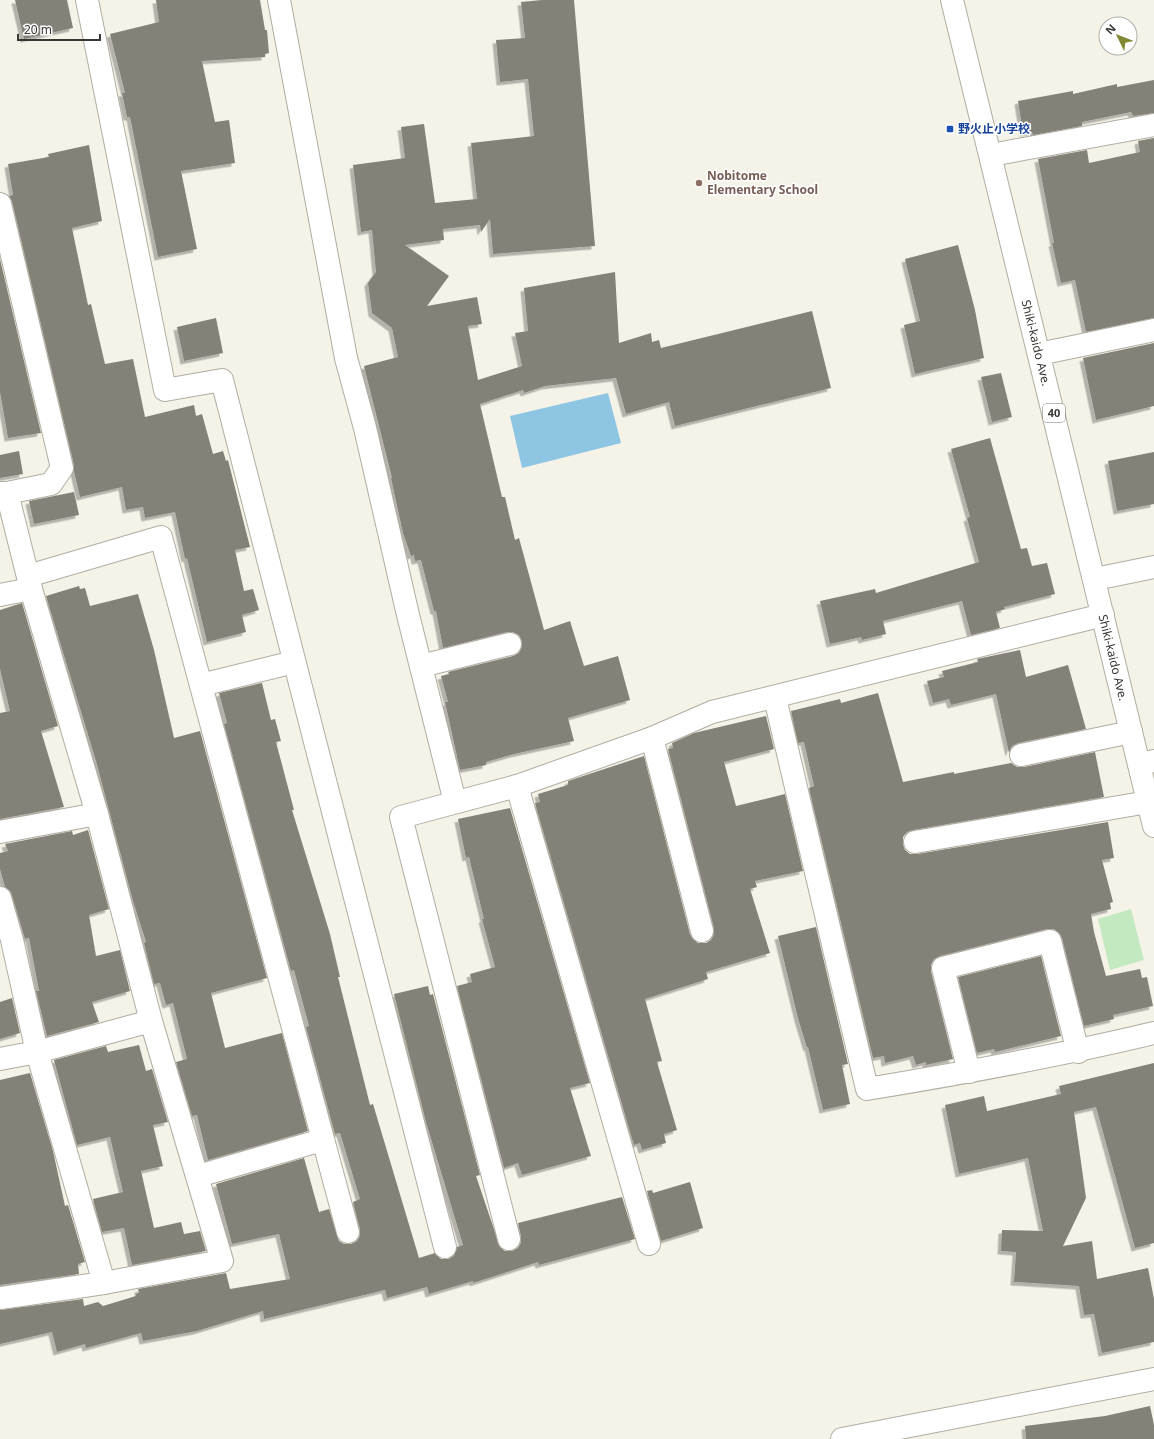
<svg xmlns="http://www.w3.org/2000/svg" width="1154" height="1439" viewBox="0 0 1154 1439" font-family="'Noto Sans','Noto Sans JP',sans-serif">
  <style>
    .green { fill: #c3e9c1 }
    .water { fill: #8dc5e2 }
    .building { fill: #838178; filter: url(#shadow) }
    .lines { fill: none; stroke-linecap: round; stroke-linejoin: round }
    .minor-casing { stroke: #b0ada3; stroke-width: 24 }
    .major-casing { stroke: #b0ada3; stroke-width: 24 }
    .minor { stroke: #fff; stroke-width: 22 }
    .major { stroke: #fff; stroke-width: 22 }
    .transit-dot { fill: #1a4fb4; stroke: #fff; stroke-width: 1.5 }
    .education-dot { fill: #8d6e63; stroke: #fff; stroke-width: 1.5 }
    .labels { text-anchor: middle; stroke-width: 3; stroke-linejoin: round; paint-order: stroke }
    .shield { fill: #fff; stroke: #737270; stroke-width: 1 }
    .shield-label { font-size: 11px; font-weight: bold; fill: #373632 }
    .transit-label { font-size: 12px; font-weight: bold; fill: #164399; stroke: #fff; text-anchor: start }
    .education-label { font-size: 12px; font-weight: bold; fill: #785e54; stroke: #fff; text-anchor: start }
    .street-label { font-size: 12px; fill: #373632; stroke: #fff }
  </style>
  <defs>
    <filter id="shadow"><feDropShadow dx="-3.5" dy="3.5" stdDeviation="0" flood-color="#0004"/></filter>
  </defs>
  <rect width="100%" height="100%" fill="#f5f2e8"/>
  <polygon class="green" points="1131,909 1144,960 1110,970 1098,919"/>
  <polygon class="water" points="608,393 621,443 522,468 510,416"/>
  <g class="building">
    <polygon points="15,0 67,0 73,28 24,39"/>
    <polygon points="156,0 260,0 265,30 267,30 269,53 265,54 265,57 202,61 215,122 229,120 235,163 181,171 197,249 158,257 130,117 127,117 122,93 125,93 110,34 159,22"/>
    <polygon points="542,0 574,0 595,246 493,254 490,219 481,232 480,225 443,229 444,240 405,245 449,276 427,306 477,297 482,324 468,326 478,380 522,366 515,333 528,331 524,288 615,272 619,343 651,333 652,342 659,340 661,348 812,311 831,388 675,426 669,402 626,414 616,378 545,386 524,393 523,390 480,404 502,497 505,497 515,540 519,538 544,630 570,621 584,666 618,656 630,700 568,718 574,741 514,754 486,762 486,765 460,770 445,702 448,702 441,676 449,674 448,672 513,656 519,653 522,647 522,641 519,635 513,632 507,632 443,648 436,611 434,611 421,560 415,561 414,555 411,556 403,533 391,478 392,478 364,366 398,357 392,328 372,313 368,283 376,272 372,230 361,232 353,165 405,158 401,127 424,124 435,203 477,199 471,143 534,136 528,79 500,82 496,40 525,38 521,2"/>
    <polygon points="1154,80 1154,113 1133,116 1131,112 1082,122 1082,126 1033,135 1032,132 1023,133 1018,101 1073,91 1073,94 1117,84 1117,87"/>
    <polygon points="1154,138 1154,318 1086,332 1075,280 1061,283 1052,243 1054,243 1038,159 1087,150 1089,163 1140,152 1138,141"/>
    <polygon points="89,145 102,221 72,228 88,305 91,304 105,364 133,359 145,417 194,405 196,416 202,414 213,454 223,451 226,461 228,460 250,547 235,550 244,591 253,589 259,610 242,615 246,632 207,642 187,558 185,559 175,512 145,518 143,507 126,510 122,487 80,497 74,471 74,465 12,201 9,196 13,195 8,164 49,157 48,154"/>
    <polygon points="958,245 975,310 984,358 915,374 904,325 920,321 905,259"/>
    <polygon points="0,259 41,433 8,438 0,392"/>
    <polygon points="216,318 223,353 184,361 177,327"/>
    <polygon points="1154,343 1154,406 1096,420 1083,358"/>
    <polygon points="1001,373 1012,417 992,422 981,377"/>
    <polygon points="990,438 1021,549 1027,548 1032,566 1047,563 1055,594 1004,607 1005,609 996,612 1000,628 971,635 962,601 883,621 886,634 862,640 861,637 830,644 820,601 875,589 876,593 979,562 967,518 970,517 951,449"/>
    <polygon points="19,451 23,474 0,478 0,455"/>
    <polygon points="1154,452 1154,504 1117,511 1108,461"/>
    <polygon points="74,492 79,515 34,524 29,501"/>
    <polygon points="79,586 80,589 85,588 90,606 138,594 154,650 174,738 200,731 267,978 211,993 225,1048 282,1033 308,1131 208,1160 197,1115 192,1116 176,1062 187,1059 173,1003 166,1005 160,983 154,984 144,943 146,942 133,901 96,761 46,596"/>
    <polygon points="22,603 58,726 41,731 64,807 0,819 0,713 10,711 0,669 0,610"/>
    <polygon points="1020,650 1026,677 1068,665 1086,729 1018,743 1012,746 1009,753 996,694 951,705 949,699 933,703 927,681 944,677 942,671 978,662 977,659"/>
    <polygon points="262,683 271,720 275,719 281,741 276,742 294,810 292,810 330,934 340,977 338,977 370,1105 373,1104 419,1258 435,1253 441,1259 448,1259 454,1256 457,1247 463,1245 426,1122 394,994 428,986 430,995 433,994 480,1175 476,1176 500,1247 505,1251 512,1251 518,1248 521,1243 521,1236 518,1223 622,1197 635,1239 539,1265 538,1262 473,1283 473,1281 429,1294 427,1287 387,1298 385,1290 264,1319 263,1311 197,1331 143,1341 141,1333 86,1348 85,1344 57,1352 52,1332 0,1344 0,1310 83,1299 84,1306 98,1302 103,1306 136,1296 135,1294 139,1293 138,1289 226,1273 230,1289 290,1279 279,1234 232,1244 216,1184 304,1158 319,1212 329,1209 339,1241 344,1244 351,1244 357,1241 360,1236 360,1229 353,1202 360,1199 340,1133 335,1134 306,1027 309,1026 294,970 291,971 224,724 227,723 219,693"/>
    <polygon points="878,693 903,782 954,772 954,774 1011,763 1017,767 1024,767 1095,752 1104,797 913,830 907,832 903,837 903,844 905,850 910,854 917,854 1108,822 1114,858 1102,860 1113,902 1110,903 1111,909 1091,914 1094,932 1106,976 1140,969 1142,978 1147,977 1153,1006 1113,1015 1114,1019 1084,1026 1062,938 1059,933 1054,929 1047,929 940,956 934,959 931,965 931,971 953,1059 926,1065 926,1062 916,1065 913,1056 885,1063 884,1056 873,1058 809,788 814,786 804,742 798,743 791,711 840,699 841,703"/>
    <polygon points="766,716 774,749 724,762 736,806 785,794 803,871 755,881 757,887 750,889 770,953 706,972 708,979 645,999 662,1061 657,1062 677,1130 664,1134 666,1143 642,1150 640,1143 634,1145 630,1132 535,803 540,802 538,794 568,785 568,781 644,756 690,934 693,939 698,943 706,943 711,940 714,935 714,928 668,749 673,748 672,743 694,733"/>
    <polygon points="510,808 590,1083 570,1088 591,1156 522,1175 518,1163 504,1168 457,986 472,982 470,974 495,967 482,919 484,919 469,857 466,858 458,819"/>
    <polygon points="88,830 109,909 89,915 96,956 120,950 130,991 92,1002 99,1022 47,1036 36,991 39,991 29,938 25,939 11,892 5,887 0,869 0,853 8,851 5,844 72,831 73,835"/>
    <polygon points="816,927 848,1064 842,1065 850,1104 823,1110 808,1047 807,1048 798,1018 778,936"/>
    <polygon points="1041,956 1061,1036 995,1052 994,1049 977,1053 958,977"/>
    <polygon points="12,998 20,1033 0,1039 0,1002"/>
    <polygon points="139,1045 146,1071 152,1069 168,1122 153,1125 163,1166 141,1171 154,1228 181,1222 184,1234 200,1231 206,1251 132,1265 124,1228 102,1232 93,1199 123,1192 110,1137 77,1145 54,1060 106,1046 108,1052"/>
    <polygon points="1154,1063 1154,1243 1135,1248 1096,1107 1074,1112 1086,1198 1063,1246 1092,1241 1097,1279 1148,1268 1154,1299 1154,1342 1102,1353 1094,1314 1084,1315 1079,1286 1014,1282 1016,1252 1001,1251 1002,1230 1043,1231 1028,1158 959,1174 945,1105 984,1096 987,1111 1061,1094 1059,1086"/>
    <polygon points="30,1073 53,1151 65,1206 68,1205 85,1262 78,1264 79,1274 0,1285 0,1080"/>
    <polygon points="690,1182 703,1228 661,1241 647,1191 652,1190 653,1193"/>
    <polygon points="1150,1406 1154,1425 1154,1439 1026,1439 1025,1426 1105,1416"/>
  </g>
  <g class="lines">
    <g class="minor-casing">
      <g id="minor">
        <polyline points="87,0 165,390 222,380 445,1247"/>
        <polyline points="279,0 346,358 365,428 408,615 455,802"/>
        <polyline points="991,155 1154,125"/>
        <polyline points="0,204 62,468 51,484 7,493 0,493"/>
        <polyline points="1039,354 1154,330"/>
        <polyline points="7,493 31,589 97,814 151,1021 222,1261 104,1283 37,1052 151,1021"/>
        <polyline points="28,576 161,537 348,1232"/>
        <polyline points="1095,579 1154,567"/>
        <polyline points="0,595 31,589"/>
        <polyline points="421,666 510,644"/>
        <polyline points="201,685 294,662"/>
        <path d="M775,698L867,1089C964,1073 1059,1056 1154,1033"/>
        <polyline points="1021,755 1131,732"/>
        <polyline points="1139,764 1154,761"/>
        <polyline points="0,832 97,814"/>
        <polyline points="915,842 1148,802"/>
        <polyline points="0,898 12,940 37,1052 0,1059"/>
        <polyline points="702,931 652,738 712,712 1103,615"/>
        <polyline points="969,1072 943,968 1050,941 1078,1052"/>
        <polyline points="198,1176 322,1140"/>
        <polyline points="509,1239 401,817 517,786"/>
        <polyline points="649,1244 517,786 652,738"/>
        <polyline points="0,1298 104,1283"/>
        <polyline points="842,1439 1154,1379"/>
      </g>
    </g>
    <g class="major-casing">
      <g id="major">
        <path id="s1" d="M952,0L1154,826"/>
      </g>
    </g>
    <use href="#minor" class="minor"/>
    <use href="#major" class="major"/>
  </g>
  <rect class="transit-dot" x="946" y="125" width="8" height="8" rx="2"/>
  <circle class="education-dot" cx="699" cy="183" r="4"/>
  <g class="labels">
    <rect class="shield" x="1043" y="404" width="22" height="18" rx="3"/>
    <g class="shield-label">
      <text x="1054" y="417">40</text>
    </g>
    <g class="transit-label">
      <text x="958" y="133">野火止小学校</text>
    </g>
    <g class="education-label">
      <text x="707" y="180">Nobitome<tspan x="707" dy="14">Elementary School</tspan></text>
    </g>
    <g class="street-label">
      <text dy="4" stroke="none"><textPath href="#s1" startOffset="353">Shiki-kaido Ave.</textPath></text>
      <text dy="4" stroke="none"><textPath href="#s1" startOffset="677">Shiki-kaido Ave.</textPath></text>
    </g>
  </g>
  <g transform="translate(1118 36) rotate(313)"><circle r="19" fill="#ffffff" stroke="#afafad"/>
  <path d="M0-3L7 15L0 10L-7 15Z" fill="#818732"/>
  <text y="-6" font-size="11" font-weight="bold" text-anchor="middle" fill="#373632">N</text>
  </g>
  <path d="M18 34v6h82v-6" fill="none" stroke="#373632" stroke-width="2"/>
  <text x="24" y="34" font-size="12" fill="#373632" stroke="#ffffff" stroke-width="3" paint-order="stroke">20 m</text>
</svg>
